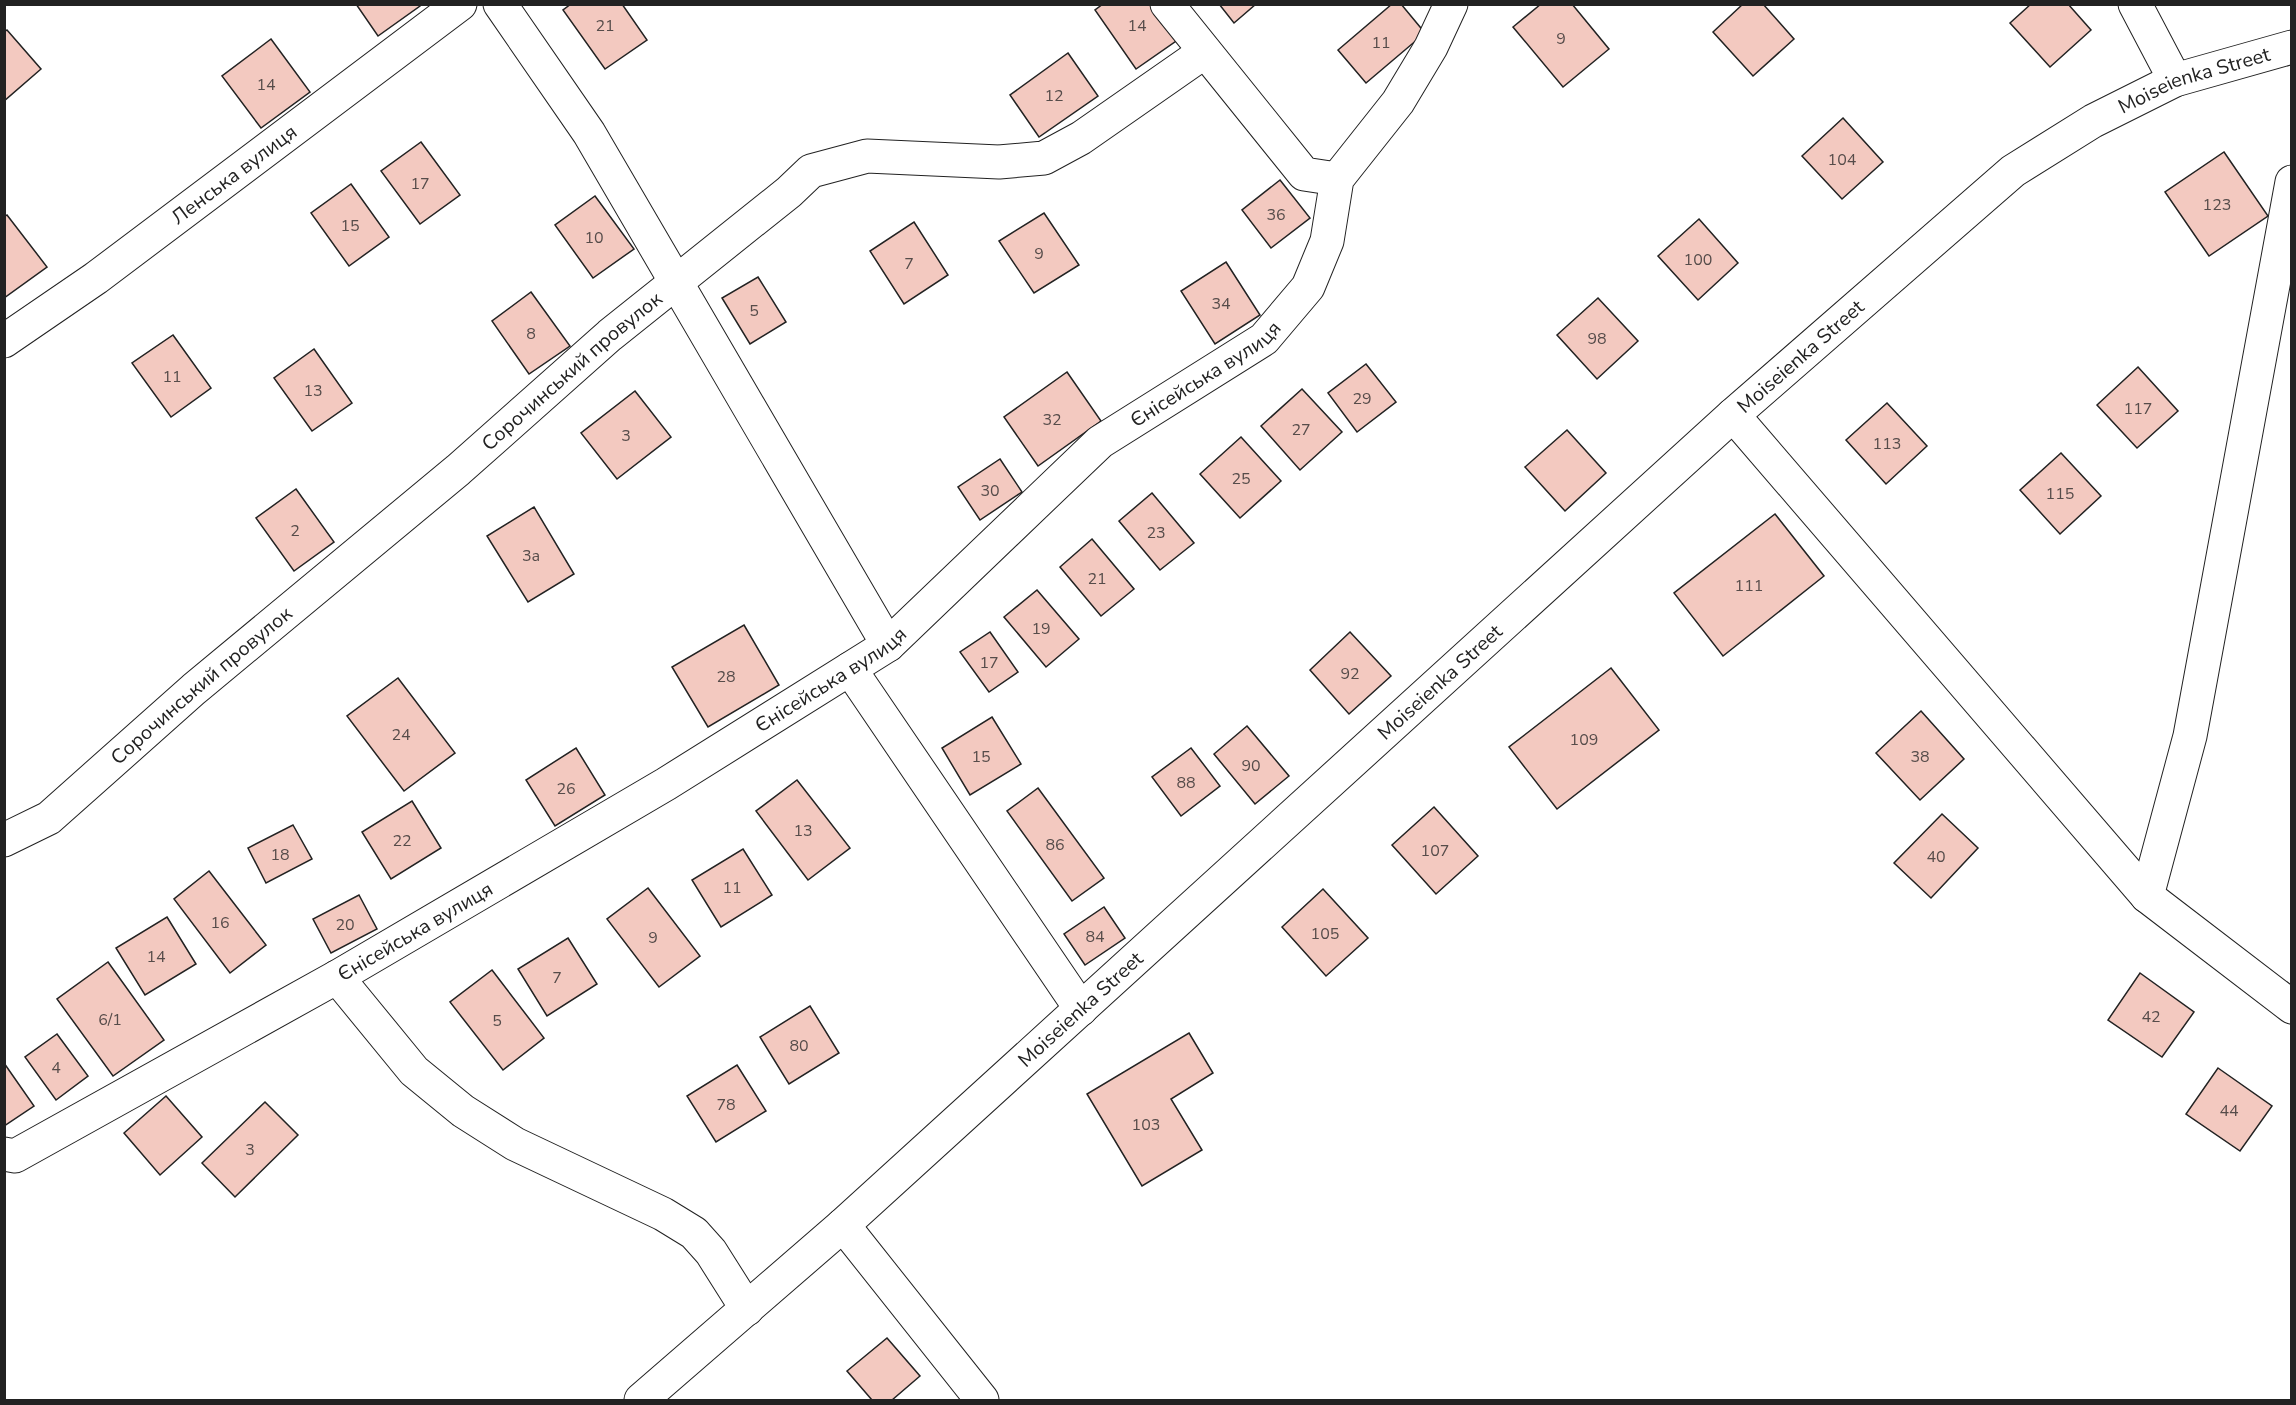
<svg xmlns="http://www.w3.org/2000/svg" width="2296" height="1405" viewBox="0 0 2296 1405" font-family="'Nunito Sans',sans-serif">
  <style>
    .building { fill: #f3c9c0; stroke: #222; stroke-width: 1.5 }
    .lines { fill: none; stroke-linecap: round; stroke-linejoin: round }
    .minor-casing { stroke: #222; stroke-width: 35 }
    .minor { stroke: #fff; stroke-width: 33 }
    .labels { text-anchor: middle; stroke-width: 4.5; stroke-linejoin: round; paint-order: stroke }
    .number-label { font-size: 16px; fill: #564c4a }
    .street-label { font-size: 20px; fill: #222; stroke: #fff }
  </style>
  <rect width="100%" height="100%" fill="#fff"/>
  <g class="building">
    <polygon points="356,4 419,4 420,6 378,36"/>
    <polygon points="571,4 622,4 647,40 605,69 563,10"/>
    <polygon points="1103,4 1154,4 1179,39 1136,69 1095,10"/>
    <polygon points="1219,4 1256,4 1234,23"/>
    <polygon points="1392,4 1401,4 1425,33 1366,83 1338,50"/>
    <polygon points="1541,4 1572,4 1609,49 1563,87 1513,27"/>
    <polygon points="1743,4 1763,4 1794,39 1753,76 1713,32"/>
    <polygon points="2031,4 2068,4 2091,30 2050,67 2010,23"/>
    <polygon points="7,30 41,69 4,101 4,32"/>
    <polygon points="271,39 310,92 261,128 222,76"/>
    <polygon points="1068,53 1098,96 1039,137 1010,95"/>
    <polygon points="1843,118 1883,162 1842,199 1802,156"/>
    <polygon points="421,142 460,195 420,224 381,171"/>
    <polygon points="2224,152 2268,216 2209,256 2165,192"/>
    <polygon points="1280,180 1310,218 1271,248 1242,210"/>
    <polygon points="351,184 389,237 349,266 311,213"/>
    <polygon points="595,196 634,249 593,278 555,225"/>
    <polygon points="1044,213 1079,265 1034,293 999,241"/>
    <polygon points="7,215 47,267 4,298 4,217"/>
    <polygon points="1699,219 1738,263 1698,300 1658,256"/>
    <polygon points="914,222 948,275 904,304 870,251"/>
    <polygon points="1226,262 1260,315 1215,344 1181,291"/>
    <polygon points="758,277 786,322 750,344 722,298"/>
    <polygon points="531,292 570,346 529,374 492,321"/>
    <polygon points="1598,298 1638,341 1597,379 1557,335"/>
    <polygon points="173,335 211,388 171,417 132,363"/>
    <polygon points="314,349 352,403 312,431 274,378"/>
    <polygon points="1366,364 1396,402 1357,432 1328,393"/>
    <polygon points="2138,367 2178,411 2137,448 2097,405"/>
    <polygon points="1067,372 1101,421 1038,466 1004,417"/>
    <polygon points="1302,389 1342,432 1300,470 1261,426"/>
    <polygon points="635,391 671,437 617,479 581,433"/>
    <polygon points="1887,403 1927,446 1886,484 1846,440"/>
    <polygon points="1567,430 1606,473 1565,511 1525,467"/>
    <polygon points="1241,437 1281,481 1240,518 1200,474"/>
    <polygon points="2061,453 2101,496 2060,534 2020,490"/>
    <polygon points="1000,459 1022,492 980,520 958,487"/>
    <polygon points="296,489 334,542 294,571 256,518"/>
    <polygon points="1152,493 1194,543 1160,570 1119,521"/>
    <polygon points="534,507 574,574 528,602 487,536"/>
    <polygon points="1775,514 1824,576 1723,656 1674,593"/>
    <polygon points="1092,539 1134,589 1101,616 1060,567"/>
    <polygon points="1037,590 1079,639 1046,667 1004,617"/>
    <polygon points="744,625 779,685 708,727 672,667"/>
    <polygon points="990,632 1018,672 989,692 960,652"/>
    <polygon points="1350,632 1391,676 1349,714 1310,670"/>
    <polygon points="1611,668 1659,730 1557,809 1509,747"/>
    <polygon points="398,678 455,753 404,791 347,716"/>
    <polygon points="1921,711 1964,759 1920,800 1876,753"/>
    <polygon points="992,717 1021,764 970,795 942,748"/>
    <polygon points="1247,726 1289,776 1255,804 1214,754"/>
    <polygon points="576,748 605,795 555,826 526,780"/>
    <polygon points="1191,748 1220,786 1181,816 1152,777"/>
    <polygon points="797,780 850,848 808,880 756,811"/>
    <polygon points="1038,788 1104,878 1072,901 1007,811"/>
    <polygon points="412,801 441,848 391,879 362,832"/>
    <polygon points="1434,807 1478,856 1436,894 1392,845"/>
    <polygon points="1942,814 1978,848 1931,898 1894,863"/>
    <polygon points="293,825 312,859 266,883 248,848"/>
    <polygon points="743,849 772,895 721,927 692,880"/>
    <polygon points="209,871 266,945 230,973 174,899"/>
    <polygon points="648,888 700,956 659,987 607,919"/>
    <polygon points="1323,889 1368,938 1326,976 1282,927"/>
    <polygon points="359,895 377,929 331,953 313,919"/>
    <polygon points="1104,907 1125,938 1085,965 1064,934"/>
    <polygon points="167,917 196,964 145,995 116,948"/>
    <polygon points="568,938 597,984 547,1016 518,969"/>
    <polygon points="108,962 164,1040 113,1076 57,999"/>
    <polygon points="492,970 544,1038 503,1070 450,1002"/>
    <polygon points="2140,973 2194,1012 2162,1057 2108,1020"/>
    <polygon points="810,1006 839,1053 789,1084 760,1037"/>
    <polygon points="1189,1033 1213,1073 1171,1099 1202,1150 1142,1186 1087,1094"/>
    <polygon points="57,1034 88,1076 56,1100 25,1057"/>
    <polygon points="4,1063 34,1106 4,1126"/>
    <polygon points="737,1065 766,1111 716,1142 687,1096"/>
    <polygon points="2218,1068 2272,1106 2240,1151 2186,1114"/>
    <polygon points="166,1096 202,1137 160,1175 124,1133"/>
    <polygon points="265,1102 298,1135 235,1197 202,1163"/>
    <polygon points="887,1338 920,1376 892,1400 872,1400 847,1371"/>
  </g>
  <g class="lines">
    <g class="minor-casing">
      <g id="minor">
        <polyline points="500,4 589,133 888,645"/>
        <polyline points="1167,4 1304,174 1337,179"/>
        <polyline points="2135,4 2175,80"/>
        <path id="s1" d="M4,341L96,278L460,4"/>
        <polyline points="1733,415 2147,896 2292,1007"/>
        <polyline points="850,669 1081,1009"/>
        <path id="s2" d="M4,840L49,818L194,689L458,470L610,335L789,192L811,171L867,156L999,162L1044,158L1081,138L1203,53"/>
        <polyline points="2147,896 2190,736 2292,182"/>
        <polyline points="337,977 414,1071 463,1111 515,1144 663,1214 694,1233 711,1252 747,1309"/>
        <path id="s3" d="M4,1154L15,1156L337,977L666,784L888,645L1100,442L1264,339L1308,287L1327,241L1337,179L1398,102L1431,47L1451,4"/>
        <polyline points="843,1225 982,1400"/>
        <path id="s4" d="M641,1400L843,1225L1733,415L2013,171L2093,121L2175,80L2292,47"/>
      </g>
    </g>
    <use href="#minor" class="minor"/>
  </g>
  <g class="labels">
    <g class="number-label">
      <text x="605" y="31">21</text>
      <text x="1137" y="31">14</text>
      <text x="1561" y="44">9</text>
      <text x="1381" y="48">11</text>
      <text x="266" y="90">14</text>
      <text x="1054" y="101">12</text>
      <text x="1842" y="165">104</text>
      <text x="420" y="189">17</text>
      <text x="2217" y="210">123</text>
      <text x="1276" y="220">36</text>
      <text x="350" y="231">15</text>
      <text x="594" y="243">10</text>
      <text x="1039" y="259">9</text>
      <text x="1698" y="265">100</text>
      <text x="909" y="269">7</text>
      <text x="1221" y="309">34</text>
      <text x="754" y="316">5</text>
      <text x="531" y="339">8</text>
      <text x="1597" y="344">98</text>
      <text x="172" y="382">11</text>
      <text x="313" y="396">13</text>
      <text x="1362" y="404">29</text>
      <text x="2138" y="414">117</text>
      <text x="1052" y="425">32</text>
      <text x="1301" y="435">27</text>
      <text x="626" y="441">3</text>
      <text x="1887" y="449">113</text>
      <text x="1241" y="484">25</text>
      <text x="990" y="496">30</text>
      <text x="2060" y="499">115</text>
      <text x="295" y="536">2</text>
      <text x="1156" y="538">23</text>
      <text x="531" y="561">3а</text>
      <text x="1097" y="584">21</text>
      <text x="1749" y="591">111</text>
      <text x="1041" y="634">19</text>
      <text x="989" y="668">17</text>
      <text x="1350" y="679">92</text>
      <text x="726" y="682">28</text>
      <text x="401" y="740">24</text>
      <text x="1584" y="745">109</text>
      <text x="981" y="762">15</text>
      <text x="1920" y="762">38</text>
      <text x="1251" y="771">90</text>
      <text x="1186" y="788">88</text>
      <text x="566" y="794">26</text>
      <text x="803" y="836">13</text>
      <text x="402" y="846">22</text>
      <text x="1055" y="850">86</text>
      <text x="1435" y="856">107</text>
      <text x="280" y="860">18</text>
      <text x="1936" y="862">40</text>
      <text x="732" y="893">11</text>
      <text x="220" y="928">16</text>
      <text x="345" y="930">20</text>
      <text x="1325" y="939">105</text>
      <text x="1095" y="942">84</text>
      <text x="653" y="943">9</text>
      <text x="156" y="962">14</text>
      <text x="557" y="983">7</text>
      <text x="2151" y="1022">42</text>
      <text x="110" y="1025">6/1</text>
      <text x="497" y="1026">5</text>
      <text x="799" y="1051">80</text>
      <text x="56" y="1073">4</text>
      <text x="726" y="1110">78</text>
      <text x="2229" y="1116">44</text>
      <text x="1146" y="1130">103</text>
      <text x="250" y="1155">3</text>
    </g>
    <g class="street-label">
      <text dy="7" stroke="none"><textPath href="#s4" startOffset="2046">Moiseienka Street</textPath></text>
      <text dy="7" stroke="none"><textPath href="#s1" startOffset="284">Ленська вулиця</textPath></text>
      <text dy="7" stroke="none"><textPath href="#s4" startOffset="1560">Moiseienka Street</textPath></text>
      <text dy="7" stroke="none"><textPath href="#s2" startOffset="738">Сорочинський провулок</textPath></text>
      <text dy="7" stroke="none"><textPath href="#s3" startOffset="1442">Єнісейська вулиця</textPath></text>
      <text dy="7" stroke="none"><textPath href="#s3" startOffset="956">Єнісейська вулиця</textPath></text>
      <text dy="7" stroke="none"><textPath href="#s4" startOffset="1074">Moiseienka Street</textPath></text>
      <text dy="7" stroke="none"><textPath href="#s2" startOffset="252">Сорочинський провулок</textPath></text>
      <text dy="7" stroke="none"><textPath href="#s3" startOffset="470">Єнісейська вулиця</textPath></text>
      <text dy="7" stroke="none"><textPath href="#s4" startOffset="588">Moiseienka Street</textPath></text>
    </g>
  </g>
  <rect width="2296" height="1405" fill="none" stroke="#222222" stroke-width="12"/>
</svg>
